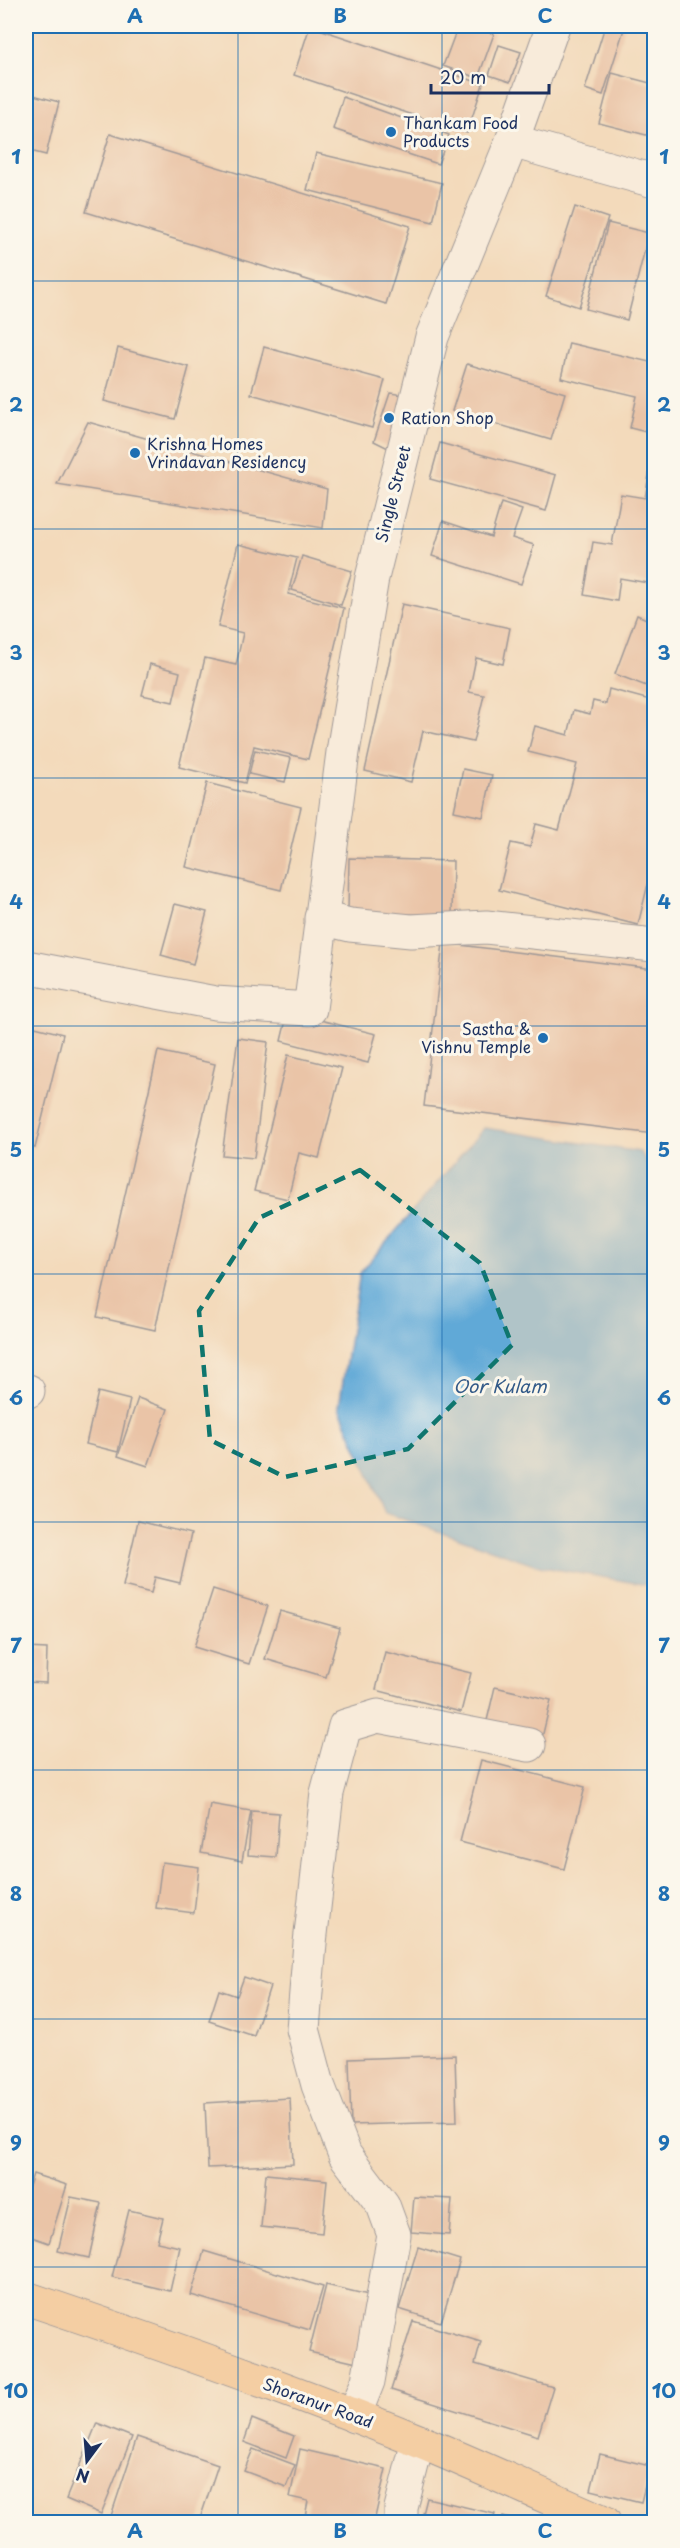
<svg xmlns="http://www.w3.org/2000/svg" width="680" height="2548" viewBox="0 0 680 2548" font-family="'Playpen Sans',sans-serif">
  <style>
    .water { fill: #60a9d7; stroke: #3e6c9a; stroke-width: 1.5 }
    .building { fill: #e0a98f }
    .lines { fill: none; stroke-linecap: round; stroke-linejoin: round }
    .minor-casing { stroke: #3b496c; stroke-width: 35 }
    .major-casing { stroke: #3b496c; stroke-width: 35 }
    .minor { stroke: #fff; stroke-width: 33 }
    .major { stroke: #f6be86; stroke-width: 33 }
    .marked { fill: none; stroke: #0f766e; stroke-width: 4.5; stroke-dasharray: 12 8; stroke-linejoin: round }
    .grid { fill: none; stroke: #1f6fb2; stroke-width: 1.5; stroke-opacity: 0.55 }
    .poi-dot { fill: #1f6fb2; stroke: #fbf7ec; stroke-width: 2 }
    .labels { text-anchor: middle; stroke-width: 6; stroke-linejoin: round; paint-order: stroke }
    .poi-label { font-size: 16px; fill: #1b2f5e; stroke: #fbf7ec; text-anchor: start }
    .street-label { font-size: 16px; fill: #1b2f5e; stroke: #fbf7ec }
    .water-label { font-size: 18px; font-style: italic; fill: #335a88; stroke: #fbf7ec }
    .neatline { fill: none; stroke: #1f6fb2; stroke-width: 2 }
    .grid-label { font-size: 20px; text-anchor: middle; font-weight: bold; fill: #1f6fb2 }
  </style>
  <rect width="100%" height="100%" fill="#fbf7ec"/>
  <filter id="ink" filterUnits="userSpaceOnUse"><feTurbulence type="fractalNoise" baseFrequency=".0167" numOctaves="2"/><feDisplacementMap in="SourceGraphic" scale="12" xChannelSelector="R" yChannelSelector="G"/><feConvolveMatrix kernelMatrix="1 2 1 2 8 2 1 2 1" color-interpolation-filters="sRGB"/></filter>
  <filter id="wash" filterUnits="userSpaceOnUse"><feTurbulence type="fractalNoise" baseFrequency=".008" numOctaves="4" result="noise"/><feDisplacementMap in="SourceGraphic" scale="24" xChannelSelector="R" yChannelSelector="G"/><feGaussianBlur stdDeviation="1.35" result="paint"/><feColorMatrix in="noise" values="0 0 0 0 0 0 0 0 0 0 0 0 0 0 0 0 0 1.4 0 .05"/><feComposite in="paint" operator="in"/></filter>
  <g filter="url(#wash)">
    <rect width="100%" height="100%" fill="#f3dabb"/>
    <polygon class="water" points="484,1128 640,1152 654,1172 654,1586 543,1567 385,1513 339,1407 360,1273"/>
    <g id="blocks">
      <g class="building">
        <polygon points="310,26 483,84 467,133 294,75"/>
        <polygon points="458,26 469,26 494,34 478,78 443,66"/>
        <polygon points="605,26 625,26 603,95 585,89"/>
        <polygon points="499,45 521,52 510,82 489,75"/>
        <polygon points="612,73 654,84 654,137 599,123"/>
        <polygon points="26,93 59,102 46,155 26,150"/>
        <polygon points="343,97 449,135 438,164 333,129"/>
        <polygon points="110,134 410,226 386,304 86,212"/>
        <polygon points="316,153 442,183 433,222 307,190"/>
        <polygon points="575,207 608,218 579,307 546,296"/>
        <polygon points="608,223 649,233 627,320 586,309"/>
        <polygon points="569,343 654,363 654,434 630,428 637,396 561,378"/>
        <polygon points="264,347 385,380 372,428 251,394"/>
        <polygon points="118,348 189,367 175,419 104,401"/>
        <polygon points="467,364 565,393 551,440 452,411"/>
        <polygon points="390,393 404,395 388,448 374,441"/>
        <polygon points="88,422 327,489 323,528 57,484"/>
        <polygon points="440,443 556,475 546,511 430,479"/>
        <polygon points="651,463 654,464 654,584 620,578 617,601 584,595 593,542 612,545 621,494 645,498"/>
        <polygon points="501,503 522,510 512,538 534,545 521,584 432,556 443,521 491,537"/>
        <polygon points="238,544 297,558 288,594 344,608 308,759 254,746 245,783 179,767 205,658 236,665 243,633 218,627"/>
        <polygon points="302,556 352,571 341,605 292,590"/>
        <polygon points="402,604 510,628 503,664 476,658 469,692 484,695 473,742 423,731 411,782 365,771"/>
        <polygon points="637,615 654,622 654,689 615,674"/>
        <polygon points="150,664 180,672 173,702 142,695"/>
        <polygon points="609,689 654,701 654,785 649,805 654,806 654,859 638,925 499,890 511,843 530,847 536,824 559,830 577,764 528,752 535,726 568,735 574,710 590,714 593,701 606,704"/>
        <polygon points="255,750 291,758 285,782 249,774"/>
        <polygon points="463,769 492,775 483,817 454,811"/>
        <polygon points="207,783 301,807 281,890 186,867"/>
        <polygon points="349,858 453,861 452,915 348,913"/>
        <polygon points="175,904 207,912 193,964 161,955"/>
        <polygon points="443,943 654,969 654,1134 424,1106"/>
        <polygon points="288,1012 376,1034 368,1063 281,1041"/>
        <polygon points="35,1027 63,1034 35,1148 26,1146 26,1065"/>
        <polygon points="238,1038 268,1042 254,1158 222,1155"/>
        <polygon points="158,1051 215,1064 155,1330 97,1317"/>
        <polygon points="288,1055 342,1068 319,1158 299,1153 288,1199 254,1191"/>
        <polygon points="98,1392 130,1400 118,1452 86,1444"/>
        <polygon points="138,1398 168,1409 148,1466 118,1456"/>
        <polygon points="138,1521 191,1534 180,1583 155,1577 151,1593 123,1586"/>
        <polygon points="213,1589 268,1606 249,1664 194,1647"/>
        <polygon points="280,1611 340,1628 326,1677 265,1659"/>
        <polygon points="26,1648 47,1649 46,1683 26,1682"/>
        <polygon points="385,1652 471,1673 461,1712 376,1690"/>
        <polygon points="495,1687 551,1700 541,1742 485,1729"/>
        <polygon points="481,1760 585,1787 564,1869 460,1842"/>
        <polygon points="210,1804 251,1811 242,1861 201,1853"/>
        <polygon points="252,1811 279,1813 276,1857 248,1855"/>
        <polygon points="162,1862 199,1867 194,1913 156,1908"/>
        <polygon points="244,1977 270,1986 254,2036 209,2021 219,1990 237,1996"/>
        <polygon points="455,2055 457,2122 351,2125 349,2059"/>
        <polygon points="290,2098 293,2164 208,2168 205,2103"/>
        <polygon points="33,2174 67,2185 49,2243 26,2235 26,2195"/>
        <polygon points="266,2174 327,2180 322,2233 261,2227"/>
        <polygon points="71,2197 101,2203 89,2258 58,2251"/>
        <polygon points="414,2197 452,2199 449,2235 411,2232"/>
        <polygon points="129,2210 163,2218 157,2242 180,2247 170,2291 112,2277"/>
        <polygon points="418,2247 460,2260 441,2322 399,2309"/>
        <polygon points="204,2251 323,2287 310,2330 191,2295"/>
        <polygon points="326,2285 377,2297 361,2364 309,2352"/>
        <polygon points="413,2321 481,2342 475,2364 553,2387 538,2436 391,2390"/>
        <polygon points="252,2419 294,2436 286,2458 244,2442"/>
        <polygon points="97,2423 132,2437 101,2514 66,2499"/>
        <polygon points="137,2437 218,2465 199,2522 109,2522"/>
        <polygon points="253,2449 295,2465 286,2487 244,2471"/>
        <polygon points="300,2449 386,2469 374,2522 304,2522 308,2501 290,2497"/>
        <polygon points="600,2454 650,2466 641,2502 591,2490"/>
        <polygon points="427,2498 495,2514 493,2522 421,2522"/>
        <polygon points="503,2517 523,2522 502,2522"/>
      </g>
    </g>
  </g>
  <g filter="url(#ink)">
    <use href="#blocks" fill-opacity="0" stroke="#3b496c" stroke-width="1.5"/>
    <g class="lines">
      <g class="minor-casing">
        <g id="minor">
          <polyline points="512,141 654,181"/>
          <polyline points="321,918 350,925 411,931 486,927 654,945"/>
          <polyline points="26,967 215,1003 310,1009 343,752 372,578 432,337 512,141 553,26"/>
          <polyline points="26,1391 28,1391"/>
          <polyline points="354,2416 368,2381 394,2235 383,2205 345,2155 318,2085 303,2029 310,1943 327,1793 345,1726 378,1716 529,1745"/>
          <polyline points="401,2522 401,2508 418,2441"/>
        </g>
      </g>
      <g class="major-casing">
        <path id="major" d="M26,2298C157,2342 288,2388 416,2440C479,2466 541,2495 604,2522"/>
      </g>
      <use href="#minor" class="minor"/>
      <use href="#major" class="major"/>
    </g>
  </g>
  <path d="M0 0H680V2548H0ZM360,1170L480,1263L512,1345L408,1449L285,1477L210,1440L199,1311L259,1218Z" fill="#f3dabb" fill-opacity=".55" fill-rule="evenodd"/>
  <path class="marked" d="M360,1170L480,1263L512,1345L408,1449L285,1477L210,1440L199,1311L259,1218Z"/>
  <path class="grid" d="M238,26V2522M442,26V2522M26,281H654M26,529H654M26,778H654M26,1026H654M26,1274H654M26,1522H654M26,1770H654M26,2019H654M26,2267H654"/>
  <g class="poi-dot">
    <circle cx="391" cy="132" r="6"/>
    <circle cx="389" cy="418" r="6"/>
    <circle cx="135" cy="453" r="6"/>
    <circle cx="543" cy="1038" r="6"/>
  </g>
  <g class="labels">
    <g class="poi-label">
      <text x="403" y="129">Thankam Food<tspan x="403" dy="18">Products</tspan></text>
      <text x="401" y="424">Ration Shop</text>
      <text x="147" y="450">Krishna Homes<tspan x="147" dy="18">Vrindavan Residency</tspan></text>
      <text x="531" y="1035" text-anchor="end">Sastha &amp;<tspan x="531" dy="18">Vishnu Temple</tspan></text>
    </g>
    <g class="street-label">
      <text transform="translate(393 494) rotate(-76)" y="6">Single Street</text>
      <text transform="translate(318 2403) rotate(20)" y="6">Shoranur Road</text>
    </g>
    <g class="water-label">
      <text x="500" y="1393">Oor Kulam</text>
    </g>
  </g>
  <rect width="680" height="2548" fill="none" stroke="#fbf7ec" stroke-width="66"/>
  <g transform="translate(87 2461) rotate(196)" stroke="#fbf7ec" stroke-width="4.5" paint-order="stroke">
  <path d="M0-4.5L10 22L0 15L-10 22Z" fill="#1b2f5e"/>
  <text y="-9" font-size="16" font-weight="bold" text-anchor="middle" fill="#1b2f5e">N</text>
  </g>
  <path d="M431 84v9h118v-9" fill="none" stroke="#1b2f5e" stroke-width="3"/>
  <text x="440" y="84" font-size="18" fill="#1b2f5e" stroke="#fbf7ec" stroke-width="4.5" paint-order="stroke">20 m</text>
  <rect x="33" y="33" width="614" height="2482" class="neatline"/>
  <g class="grid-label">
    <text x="135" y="23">A</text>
    <text x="340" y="23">B</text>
    <text x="545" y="23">C</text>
    <text x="16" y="164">1</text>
    <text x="664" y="164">1</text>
    <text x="16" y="412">2</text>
    <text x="664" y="412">2</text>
    <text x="16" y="660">3</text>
    <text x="664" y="660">3</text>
    <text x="16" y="909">4</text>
    <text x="664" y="909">4</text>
    <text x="16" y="1157">5</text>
    <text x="664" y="1157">5</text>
    <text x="16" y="1405">6</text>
    <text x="664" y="1405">6</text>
    <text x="16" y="1653">7</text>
    <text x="664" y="1653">7</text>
    <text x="16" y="1901">8</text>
    <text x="664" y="1901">8</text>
    <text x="16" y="2150">9</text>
    <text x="664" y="2150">9</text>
    <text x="16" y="2398">10</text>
    <text x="664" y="2398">10</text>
    <text x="135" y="2538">A</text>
    <text x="340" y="2538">B</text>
    <text x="545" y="2538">C</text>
  </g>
</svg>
